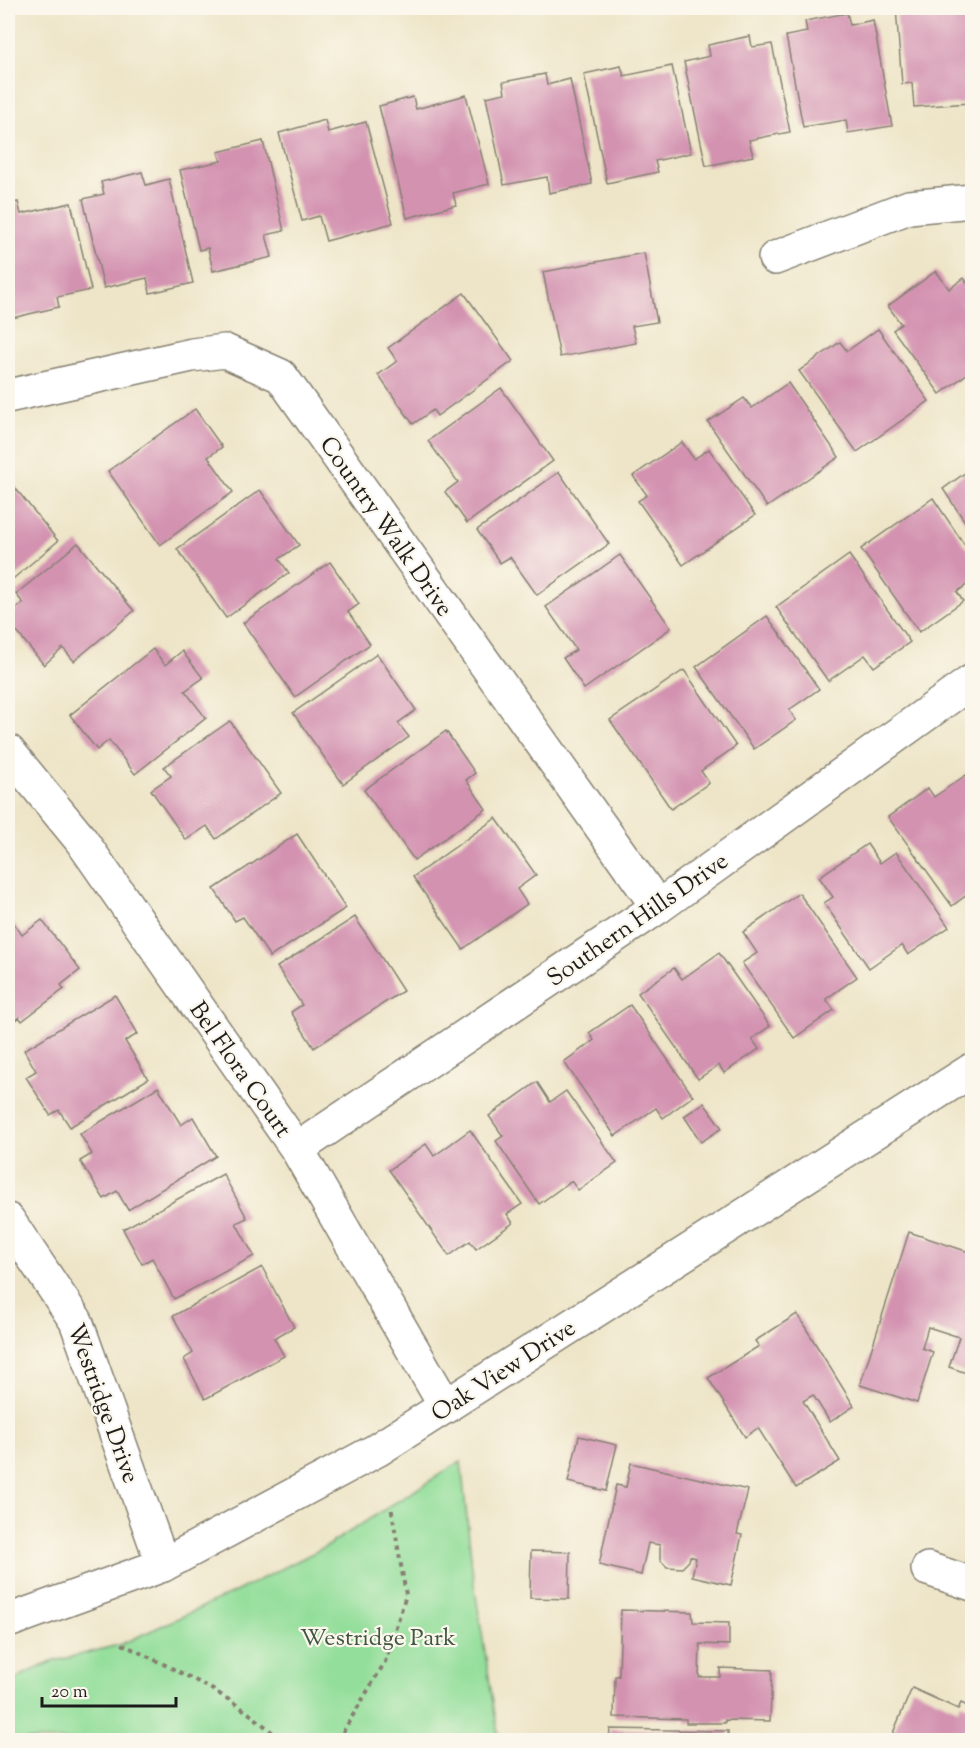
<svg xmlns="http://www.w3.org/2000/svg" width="980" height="1748" viewBox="0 0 980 1748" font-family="'Sorts Mill Goudy',serif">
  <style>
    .green { fill: #93de9a; stroke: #587d5b; stroke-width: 1.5 }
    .building { fill: #d392b0 }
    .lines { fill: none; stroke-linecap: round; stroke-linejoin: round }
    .minor-casing { stroke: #858072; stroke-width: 36 }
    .path { stroke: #858072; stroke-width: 4; stroke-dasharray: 4.5 4.5; stroke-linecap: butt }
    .minor { stroke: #fff; stroke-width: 33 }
    .labels { text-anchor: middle; stroke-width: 4.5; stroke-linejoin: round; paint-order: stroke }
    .street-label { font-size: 24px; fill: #1c1c1c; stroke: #fbf7ec }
    .park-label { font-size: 24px; fill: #405642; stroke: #fbf7ec }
  </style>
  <rect width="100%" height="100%" fill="#fbf7ec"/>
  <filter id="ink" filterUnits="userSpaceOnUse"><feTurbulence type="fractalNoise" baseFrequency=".0167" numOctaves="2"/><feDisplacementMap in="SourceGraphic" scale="12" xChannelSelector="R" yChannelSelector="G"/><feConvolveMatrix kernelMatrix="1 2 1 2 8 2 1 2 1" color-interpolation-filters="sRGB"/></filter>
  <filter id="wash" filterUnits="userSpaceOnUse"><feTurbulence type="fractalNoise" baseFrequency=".008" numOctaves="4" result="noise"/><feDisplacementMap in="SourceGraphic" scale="24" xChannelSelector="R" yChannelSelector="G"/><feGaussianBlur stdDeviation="1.35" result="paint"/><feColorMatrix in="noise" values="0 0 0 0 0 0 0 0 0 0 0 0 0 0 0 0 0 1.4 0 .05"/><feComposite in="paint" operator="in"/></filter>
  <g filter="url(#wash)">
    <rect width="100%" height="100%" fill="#eee5c8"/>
    <polygon class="green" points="461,1461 473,1577 499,1740 8,1740 8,1682 51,1662 122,1644 233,1593 327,1546"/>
    <g id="blocks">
      <g class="building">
        <polygon points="896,8 972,8 972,79 969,79 970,103 914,107 912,83 902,84"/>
        <polygon points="847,13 850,25 873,20 892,126 848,133 846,120 803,127 786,36 807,32 805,21"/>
        <polygon points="750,36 752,47 772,44 790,132 749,140 753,156 706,166 684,62 710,56 708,45"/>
        <polygon points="621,66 624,76 672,66 691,153 655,161 658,172 607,183 584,74"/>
        <polygon points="545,74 547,85 570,79 592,184 549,193 547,177 504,185 486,97 505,93 503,82"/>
        <polygon points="466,95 489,184 453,193 456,205 407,218 379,106 413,97 416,109"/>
        <polygon points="325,120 328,132 366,122 393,223 326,241 319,216 302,221 279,133"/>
        <polygon points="263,141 284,231 266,235 272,257 213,271 208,248 199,250 180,170 221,161 218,152"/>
        <polygon points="142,172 146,185 169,179 193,283 150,293 147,278 104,288 83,199 104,194 101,182"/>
        <polygon points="18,202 21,214 71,203 91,290 57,297 59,307 8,319 8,204"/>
        <polygon points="644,253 657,322 632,326 636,343 560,357 543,272"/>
        <polygon points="936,271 949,289 964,278 972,290 972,370 940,394 893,330 901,324 888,306"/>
        <polygon points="464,293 513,361 437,416 433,410 413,424 378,375 397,361 388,348"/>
        <polygon points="878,329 929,401 857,452 799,371 840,342 847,351"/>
        <polygon points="788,383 839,457 767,507 708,422 744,398 752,408"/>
        <polygon points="501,388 553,461 467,523 445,492 458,482 428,441"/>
        <polygon points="195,409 222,447 208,457 233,492 160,545 108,471"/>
        <polygon points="682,442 694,459 709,449 755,515 683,565 638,501 647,495 633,476"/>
        <polygon points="972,468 972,532 943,489"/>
        <polygon points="559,472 609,544 537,595 510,557 500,563 477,530"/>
        <polygon points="8,479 58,541 8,583"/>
        <polygon points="260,490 299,545 279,559 289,573 226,618 177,549"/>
        <polygon points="933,498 972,556 972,581 957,592 963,601 919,632 861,549"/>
        <polygon points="78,543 134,611 74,661 63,648 44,665 8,621 8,616 23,603 16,594"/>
        <polygon points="620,555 671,628 584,689 563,658 576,650 546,607"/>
        <polygon points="849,555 910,642 874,667 865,655 828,681 776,607"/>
        <polygon points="330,562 359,604 348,612 370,644 295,697 243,623"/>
        <polygon points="767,616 819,689 789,710 796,720 754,749 696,667"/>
        <polygon points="153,649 165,665 182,651 203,678 185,691 206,718 135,774 109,740 97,750 70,715"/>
        <polygon points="377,654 416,710 398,723 409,737 343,784 293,713"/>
        <polygon points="684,670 736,746 701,771 709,783 671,809 610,720"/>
        <polygon points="230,721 281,793 216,839 207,826 186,840 151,790 171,776 164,767"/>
        <polygon points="446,731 475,773 466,780 486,809 414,860 364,790"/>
        <polygon points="966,775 972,784 972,891 952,906 888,817 928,788 934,797"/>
        <polygon points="496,818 536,875 517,889 527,904 463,949 413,877"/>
        <polygon points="297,834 346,908 270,957 243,917 235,921 214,889"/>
        <polygon points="867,844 880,863 896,852 949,927 908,955 902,945 869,968 824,903 833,897 819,877"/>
        <polygon points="799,893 857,977 826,999 834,1010 794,1038 742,963 757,953 743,932"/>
        <polygon points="355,917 403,991 314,1048 291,1012 302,1005 277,967"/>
        <polygon points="11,919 22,935 42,920 80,970 61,985 64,989 22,1021 19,1017 8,1026 8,922"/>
        <polygon points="719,953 770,1026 752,1039 759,1049 724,1073 719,1065 698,1079 638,993 674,968 682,979"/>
        <polygon points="115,995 138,1034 125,1041 148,1079 70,1127 59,1110 50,1115 26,1077 36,1071 24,1050"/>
        <polygon points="630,1005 693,1096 663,1118 656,1108 615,1136 564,1062 594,1040 589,1033"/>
        <polygon points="537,1082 550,1102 566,1091 617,1163 578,1190 571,1181 539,1204 496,1141 503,1136 489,1116"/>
        <polygon points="158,1087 181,1125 193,1117 216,1156 128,1210 117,1191 104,1199 80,1161 92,1154 80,1134"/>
        <polygon points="704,1103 722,1128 701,1142 684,1116"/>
        <polygon points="470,1130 522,1204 507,1214 513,1223 476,1249 470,1241 449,1256 389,1170 426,1144 434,1156"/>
        <polygon points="223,1174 247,1218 236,1223 254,1256 174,1299 152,1258 142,1264 123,1229"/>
        <polygon points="909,1232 972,1253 972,1375 949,1367 959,1337 928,1327 922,1348 933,1352 917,1403 860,1385"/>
        <polygon points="262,1267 294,1327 274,1338 284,1356 205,1399 184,1359 193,1353 173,1316"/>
        <polygon points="797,1314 854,1406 830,1422 813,1395 803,1401 840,1461 796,1488 758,1428 745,1437 708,1378 759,1346 755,1341"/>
        <polygon points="579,1436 617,1445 606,1491 568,1482"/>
        <polygon points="631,1463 748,1490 737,1534 742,1535 731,1585 692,1576 696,1558 690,1556 689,1561 682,1568 667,1567 660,1560 660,1545 648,1543 641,1575 599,1565 616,1485 626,1487"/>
        <polygon points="531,1551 570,1552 569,1599 530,1598"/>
        <polygon points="621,1610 692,1612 693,1622 729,1623 729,1645 700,1644 699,1677 720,1677 720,1668 772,1670 770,1721 725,1720 725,1723 686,1723 686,1719 614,1717 615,1676 619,1676"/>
        <polygon points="912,1688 958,1709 961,1703 972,1708 972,1740 890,1740"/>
        <polygon points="610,1729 728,1731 728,1740 609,1740"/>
      </g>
    </g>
  </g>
  <g filter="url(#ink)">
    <use href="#blocks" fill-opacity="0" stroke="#858072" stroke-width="1.5"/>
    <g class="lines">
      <g class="minor-casing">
        <g id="minor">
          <polyline points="775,258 909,207 972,201"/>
          <polyline points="8,396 192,355 225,351 281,376 658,907"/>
          <polyline points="8,751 81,840 297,1149 446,1407"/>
          <polyline points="297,1149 658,907 972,681"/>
          <polyline points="8,1220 76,1321 163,1565"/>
          <polyline points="928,1569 972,1584"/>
          <polyline points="8,1621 163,1565 377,1450 972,1070"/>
        </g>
      </g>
      <g class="path">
        <path d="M122,1644C177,1671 236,1696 280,1740"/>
        <polyline points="338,1740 385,1662 406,1595 391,1506"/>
      </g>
      <use href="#minor" class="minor"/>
    </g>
  </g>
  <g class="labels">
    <g class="street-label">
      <text transform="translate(387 526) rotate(55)" y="8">Country Walk Drive</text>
      <text transform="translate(637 919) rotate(-35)" y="8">Southern Hills Drive</text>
      <text transform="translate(241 1069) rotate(55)" y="8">Bel Flora Court</text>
      <text transform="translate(503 1370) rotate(-33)" y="8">Oak View Drive</text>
      <text transform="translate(104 1403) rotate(70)" y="8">Westridge Drive</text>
    </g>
    <g class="park-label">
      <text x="378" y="1645">Westridge Park</text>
    </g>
  </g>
  <rect width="980" height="1748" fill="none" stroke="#fbf7ec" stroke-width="30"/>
  <path d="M42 1697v9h134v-9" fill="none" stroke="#1c1c1c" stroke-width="3"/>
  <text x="51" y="1697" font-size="18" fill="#1c1c1c" stroke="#fbf7ec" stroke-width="4.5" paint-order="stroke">20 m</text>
</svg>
